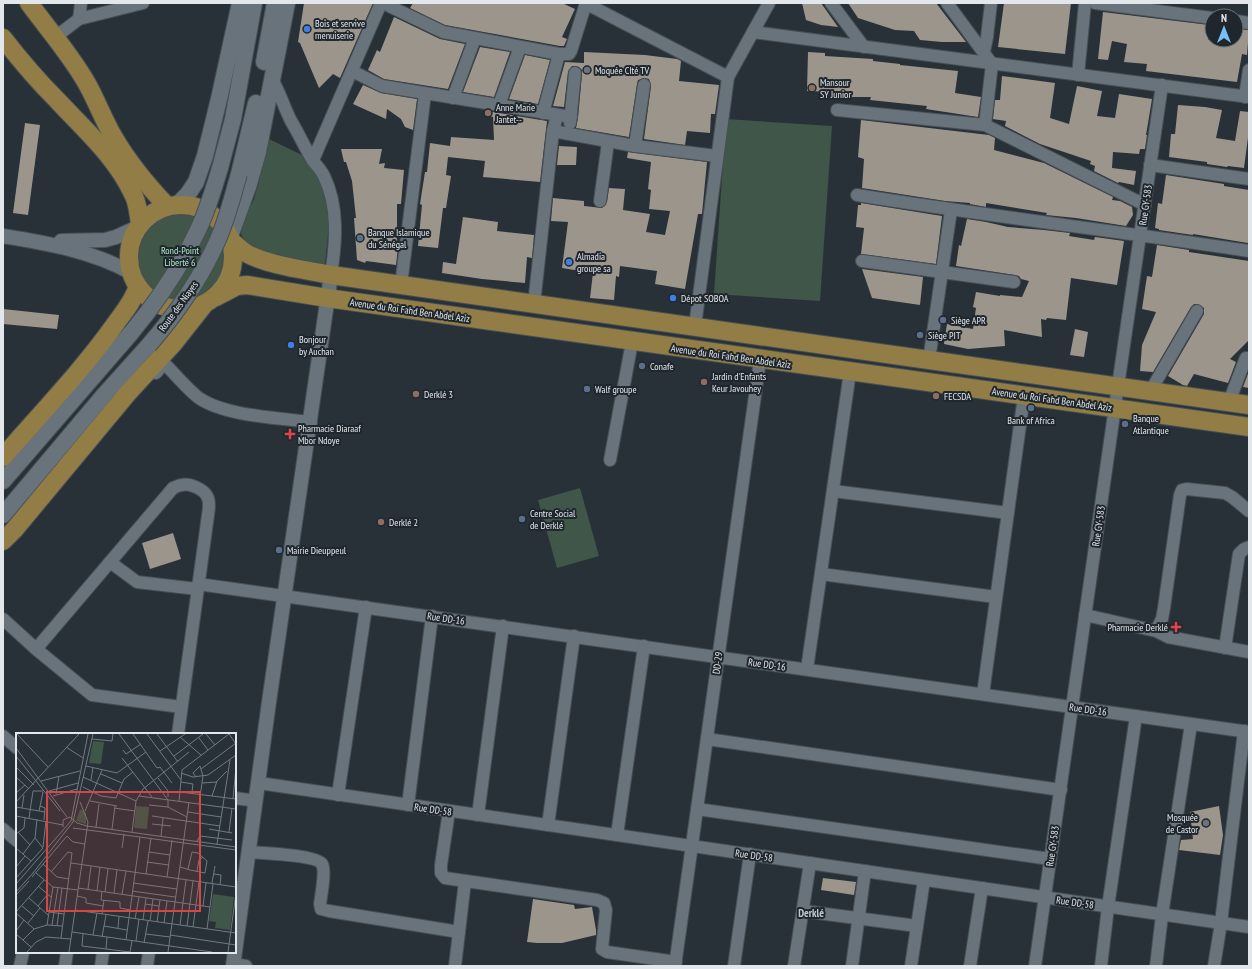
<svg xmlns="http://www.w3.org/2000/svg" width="1252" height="969" viewBox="0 0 1252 969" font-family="'PT Sans Narrow',sans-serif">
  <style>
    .green { fill: #3f5648 }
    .building { fill: #9c958b }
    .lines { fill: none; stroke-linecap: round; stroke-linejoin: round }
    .minor-casing { stroke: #474f54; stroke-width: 14 }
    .tertiary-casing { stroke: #474f54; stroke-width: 16 }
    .secondary-casing { stroke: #474f54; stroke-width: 18 }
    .primary-casing { stroke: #474f54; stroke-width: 20 }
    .minor { stroke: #69737b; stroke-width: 12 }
    .tertiary { stroke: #69737b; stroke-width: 14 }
    .secondary { stroke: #69737b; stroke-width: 16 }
    .primary { stroke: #917d45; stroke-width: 18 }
    .secondary-bridge-casing { stroke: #474f54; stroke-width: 18; stroke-linecap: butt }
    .secondary-bridge { stroke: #69737b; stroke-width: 16 }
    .shop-dot { fill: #3f7fe0; stroke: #1f272d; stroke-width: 1.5 }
    .worship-dot { fill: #6b7280; stroke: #1f272d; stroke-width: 1.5 }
    .education-dot { fill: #8d6e63; stroke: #1f272d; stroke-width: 1.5 }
    .service-dot { fill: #5c6f8a; stroke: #1f272d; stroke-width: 1.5 }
    .health-dot { fill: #e0444e; stroke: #1f272d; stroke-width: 1.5 }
    .labels { text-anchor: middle; stroke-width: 4; stroke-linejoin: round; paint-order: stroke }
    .poi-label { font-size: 10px; fill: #e2e7ec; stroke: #1f272d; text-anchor: start }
    .street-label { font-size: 10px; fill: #e2e7ec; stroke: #1f272d }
    .park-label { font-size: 10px; fill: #aee8c5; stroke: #1f272d }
    .neighbourhood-label { font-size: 11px; font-weight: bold; fill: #bfc9d2; stroke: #1f272d }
    .inset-road { fill: none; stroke: #727a80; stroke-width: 1 }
    .view { fill: #d84545; fill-opacity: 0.15; stroke: #d84545; stroke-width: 2 }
    .inset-edge { fill: none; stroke: #e2e7ec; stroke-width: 2 }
  </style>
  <rect width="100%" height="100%" fill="#283138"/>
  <g class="green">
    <polygon points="726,119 832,126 820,301 714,294"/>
    <path d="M269,139L302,155L314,165L329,198V226L325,264C302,260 239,259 240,226C240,218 251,207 254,199C260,179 264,159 269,139Z"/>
    <circle cx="180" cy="256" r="46"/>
    <polygon points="580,488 599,556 557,568 538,500"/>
  </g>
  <g class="building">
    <polygon points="304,3 373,3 340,78 333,74 319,88 300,43 298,42"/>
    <polygon points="413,3 562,3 575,9 562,37 567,39 564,46 560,46 445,25 410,8"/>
    <polygon points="802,3 821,3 838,27 821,25 806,20"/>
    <polygon points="848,3 936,3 966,42 942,42 920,40 914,31 895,30 858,18"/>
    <polygon points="1004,3 1071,3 1065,54 998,47"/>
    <polygon points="1103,12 1209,25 1208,40 1236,40 1236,29 1249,30 1247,55 1242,54 1237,82 1146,71 1147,64 1124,62 1127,44 1112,41 1108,60 1098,59"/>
    <polygon points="394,17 440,39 465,44 448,89 384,79 368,70 377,50 380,52"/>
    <polygon points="480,47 510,52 494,97 463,92"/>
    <polygon points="584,52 645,55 677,59 681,61 679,81 719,85 715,114 711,114 710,133 687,131 685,145 644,139 651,86 649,79 645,78 638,80 637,84 629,137 576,128 578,118 582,74 582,70 579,67 575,66 572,66 568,72 564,107 553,106 565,62 584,63"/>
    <polygon points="808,52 825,53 825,56 873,59 873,61 900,64 900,65 958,71 955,93 981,97 978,117 926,109 927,106 870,100 871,97 834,97 834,92 807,91"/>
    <polygon points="525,55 550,60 538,104 509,99"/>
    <polygon points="1002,76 1055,83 1050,118 1069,124 1077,86 1102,91 1097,116 1115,118 1119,94 1152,99 1146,135 1147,135 1145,149 1140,149 1139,154 1113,152 1112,168 1136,171 1134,185 1119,182 1118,183 1094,171 1095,166 1090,164 1091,161 1040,144 1005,126 1006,121 993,119 995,100 1000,100"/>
    <polygon points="363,85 381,93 417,99 413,130 405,127 401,119 387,109 386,119 353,104"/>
    <polygon points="1178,105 1205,107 1222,110 1216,138 1235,141 1240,111 1249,112 1249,130 1244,168 1228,166 1227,167 1207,164 1207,162 1169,157 1171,134 1175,134"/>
    <polygon points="487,111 547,121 540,182 483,177 485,161 448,157 446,175 451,176 446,208 443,208 438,248 418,246 422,205 420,204 425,172 427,172 430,143 450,146 451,137 494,140 493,117 487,115"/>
    <polygon points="861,120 989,135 995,138 994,150 1044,163 1113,197 1112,200 1120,201 1132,207 1133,215 1126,226 1076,218 1046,215 1047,213 986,203 986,207 970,204 970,203 945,201 862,188 864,159 858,157"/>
    <polygon points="25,123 40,125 28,215 13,213"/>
    <polygon points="559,146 577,147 576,165 557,165"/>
    <polygon points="341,149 382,149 379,164 385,163 384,168 404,170 401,204 397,204 397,246 398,247 396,265 366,261 365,263 357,260 354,218 356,218 352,181 346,162 344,162"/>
    <polygon points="628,152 707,162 702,214 698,214 685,289 655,284 657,271 620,266 619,277 616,276 614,300 590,298 593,273 562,268 568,222 551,221 553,198 584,201 584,206 602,208 607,202 609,188 625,189 623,210 650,214 646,232 665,235 670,211 649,209 651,190 648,189 651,162 627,158"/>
    <polygon points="1166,175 1224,184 1224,186 1249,190 1249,233 1248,243 1193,234 1193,235 1159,230 1159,229 1155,228 1158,203 1162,204"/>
    <polygon points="861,203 942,216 936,264 861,254 864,228 856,227 858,205 861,205"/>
    <polygon points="463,217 498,222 497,231 534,235 532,258 527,257 525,283 482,279 442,273 443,262 456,264"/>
    <polygon points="967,219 986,222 1008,227 1044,230 1070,233 1069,236 1094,240 1095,237 1124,241 1117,285 1071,278 1066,320 1047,318 1046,320 1041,319 1042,337 1004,330 1005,346 968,349 944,344 947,324 973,329 976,308 973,307 976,292 1000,296 1000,295 1022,297 1029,281 1021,279 1019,276 1015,275 956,266 959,245 961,246"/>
    <polygon points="1157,245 1189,250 1189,252 1249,261 1249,340 1230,359 1236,362 1228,383 1194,374 1187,386 1183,385 1168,376 1204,314 1204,308 1197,304 1194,304 1191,307 1153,372 1140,371 1142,345 1156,312 1142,309 1147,276 1152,277"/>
    <polygon points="862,269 923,277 920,305 872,298"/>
    <polygon points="3,309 59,315 57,329 3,324"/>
    <polygon points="1075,329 1088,332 1084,357 1070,355"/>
    <polygon points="1249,371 1249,388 1243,387"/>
    <polygon points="173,533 181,559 150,569 142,543"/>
    <polygon points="1219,806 1223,835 1220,855 1179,850 1181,840 1193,839 1190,812"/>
    <polygon points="823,878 856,882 854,895 821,890"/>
    <polygon points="533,899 574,905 575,909 592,907 596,930 596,935 562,943 537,943 527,942"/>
  </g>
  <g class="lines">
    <g class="minor-casing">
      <g id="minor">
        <polyline points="383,3 443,32 559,54 569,54 571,51 586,3"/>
        <polyline points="585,3 728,77"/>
        <polyline points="831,3 864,47"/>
        <polyline points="947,3 992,64 985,125 1145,205"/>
        <polyline points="1095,3 1212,18"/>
        <polyline points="79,19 81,3"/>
        <polyline points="1236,21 1249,23"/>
        <polyline points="753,32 1249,97"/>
        <polyline points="54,38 79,19 143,3"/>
        <polyline points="984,52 987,37 991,3"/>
        <polyline points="352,71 382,86 571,117"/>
        <polyline points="1078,75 1085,3"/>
        <path d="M272,79C280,93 284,107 291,121C299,134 305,148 313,161C317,166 321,170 324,176C339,207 336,242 331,275"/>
        <polyline points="1245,97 1249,70"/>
        <polyline points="453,98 475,38"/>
        <polyline points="499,105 520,47"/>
        <polyline points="837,110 985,125"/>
        <polyline points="543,113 559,54"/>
        <polyline points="570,123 575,73"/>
        <polyline points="553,131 635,146 717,156"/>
        <polyline points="635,146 644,85"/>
        <polyline points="313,160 381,3"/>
        <polyline points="1150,165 1249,179"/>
        <path d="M857,195C987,216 1118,231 1249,251"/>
        <polyline points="600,201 608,142"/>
        <polyline points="862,261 1014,282"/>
        <polyline points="401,285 425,94"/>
        <polyline points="534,304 553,131 557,115"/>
        <polyline points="695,326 728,77 769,3"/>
        <polyline points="929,360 951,210"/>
        <path d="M156,373L164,363C174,373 188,390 199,398C225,416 279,418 311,422"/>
        <polyline points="1151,390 1197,311"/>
        <polyline points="1229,402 1245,360 1246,358 1249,358"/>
        <polyline points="610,460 632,342"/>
        <polyline points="833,491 1008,513"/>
        <polyline points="110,562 137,582 197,589"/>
        <polyline points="821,574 996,597"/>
        <polyline points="198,584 1249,732"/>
        <polyline points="1085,615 1156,631 1168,637 1249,652"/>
        <polyline points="3,619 36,649 92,695 181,707"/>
        <polyline points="1156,631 1162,619 1164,608 1180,495 1182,490 1187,489 1225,493 1232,497 1249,511"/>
        <polyline points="1225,648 1239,554 1244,549 1249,547"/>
        <path d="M36,649L173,488C176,487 179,485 182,485C190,483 203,489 207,496C210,501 209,509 208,515L178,734"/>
        <polyline points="807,669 850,372"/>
        <polyline points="983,694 1024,396"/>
        <polyline points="3,736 17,748"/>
        <polyline points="707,739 1061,790"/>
        <polyline points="259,783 1249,927"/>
        <polyline points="338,795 366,607"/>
        <polyline points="235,798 256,801"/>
        <polyline points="408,805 432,616"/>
        <polyline points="697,809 1050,859"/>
        <polyline points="449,811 441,865 441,873 445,878 597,900 604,903 606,910 602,949 607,952 676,962"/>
        <polyline points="478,815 503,626"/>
        <polyline points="548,825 574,636"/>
        <polyline points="3,829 17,841"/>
        <polyline points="617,835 644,646"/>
        <path d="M249,852C262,853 316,855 322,864C326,871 321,896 320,904L321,909L329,911L459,932"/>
        <polyline points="803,911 917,926"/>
        <polyline points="233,964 246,966"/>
        <polyline points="20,966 23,952"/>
        <polyline points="65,966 67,952"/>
        <polyline points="101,966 103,952"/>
        <polyline points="147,966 149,952"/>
        <polyline points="455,966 465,881"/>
        <path d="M675,966C703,764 731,562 760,360"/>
        <polyline points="734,966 750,854"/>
        <polyline points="794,966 810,863"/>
        <polyline points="852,966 865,871"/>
        <polyline points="911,966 924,880"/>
        <polyline points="970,966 982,888"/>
        <polyline points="1035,966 1118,386 1162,85"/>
        <polyline points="1101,966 1108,907 1136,716"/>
        <polyline points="1156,966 1162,915 1191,724"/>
        <polyline points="1214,966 1221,923 1244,731"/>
      </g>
    </g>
    <g class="tertiary-casing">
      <g id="tertiary">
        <path d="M3,236C47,243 91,251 130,272"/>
        <polyline points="61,241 105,240 116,237 136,228"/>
        <polyline points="233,966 269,702 331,275"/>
      </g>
    </g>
    <g class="secondary-casing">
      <g id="secondary">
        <polyline points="264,62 275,3"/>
        <polyline points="220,168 233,119 254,3"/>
        <polyline points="239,174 256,103"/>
        <polyline points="178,204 188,194 196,182 205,156 219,99 240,3"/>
        <polyline points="229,239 248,187 258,152 287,3"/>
        <polyline points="3,481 131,333"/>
        <polyline points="3,515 104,395 149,345"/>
      </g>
    </g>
    <g class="primary-casing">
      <g id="primary">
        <path d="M29,3C48,29 70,54 86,82C96,99 103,119 113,136C128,162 147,185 167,206"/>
        <path d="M3,38C20,60 37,80 57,100C84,129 116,157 133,194C138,203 138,213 140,223"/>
        <circle cx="181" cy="257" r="52"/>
        <path d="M229,239C235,244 240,249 246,253C266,265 307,270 331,275L929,360L1249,405"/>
        <polyline points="216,297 237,286 247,285 327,298 1249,427"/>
        <path d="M3,457C41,413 82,371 116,323C124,312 134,300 138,286"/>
        <polyline points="3,541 14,530 127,394 173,344 203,306"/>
      </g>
    </g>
    <use href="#minor" class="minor"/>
    <use href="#tertiary" class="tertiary"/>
    <use href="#secondary" class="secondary"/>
    <use href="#primary" class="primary"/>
    <g class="secondary-bridge-casing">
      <g id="secondary-bridge">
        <path d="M131,333C156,303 178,271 195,236C206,215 213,191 220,168"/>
        <path d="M149,345C175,315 198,283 215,246C226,224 232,198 239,174"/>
      </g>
    </g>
    <use href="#secondary-bridge" class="secondary-bridge"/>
  </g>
  <g class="shop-dot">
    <circle cx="307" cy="29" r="4"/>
    <circle cx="569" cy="262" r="4"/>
    <circle cx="673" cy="298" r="4"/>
    <circle cx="291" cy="345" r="4"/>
  </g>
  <g class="worship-dot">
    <circle cx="587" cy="70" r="4"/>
    <circle cx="1206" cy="823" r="4"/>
  </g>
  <g class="education-dot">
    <circle cx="812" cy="88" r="4"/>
    <circle cx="488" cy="113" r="4"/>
    <circle cx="704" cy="382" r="4"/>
    <circle cx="416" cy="394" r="4"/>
    <circle cx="936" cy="396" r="4"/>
    <circle cx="381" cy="522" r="4"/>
  </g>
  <g class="service-dot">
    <circle cx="360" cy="238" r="4"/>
    <circle cx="943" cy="320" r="4"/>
    <circle cx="920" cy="335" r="4"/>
    <circle cx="642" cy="366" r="4"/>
    <circle cx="587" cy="389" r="4"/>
    <circle cx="1031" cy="408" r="4"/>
    <circle cx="1125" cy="424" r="4"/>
    <circle cx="522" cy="519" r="4"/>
    <circle cx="279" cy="550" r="4"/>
  </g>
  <g class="health-dot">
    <path d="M288 428h4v4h4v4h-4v4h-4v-4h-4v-4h4z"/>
    <path d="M1174 621h4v4h4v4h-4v4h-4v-4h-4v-4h4z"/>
  </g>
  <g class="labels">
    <g class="poi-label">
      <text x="315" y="27">Bois et servive<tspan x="315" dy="12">menuiserie</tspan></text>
      <text x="595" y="74">Moquée CIté TV</text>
      <text x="820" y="86">Mansour<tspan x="820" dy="12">SY Junior</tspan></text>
      <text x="496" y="111">Anne Marie<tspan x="496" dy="12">Jantet--</tspan></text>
      <text x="368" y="236">Banque Islamique<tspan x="368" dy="12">du Sénégal</tspan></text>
      <text x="577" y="260">Almadia<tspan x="577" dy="12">groupe sa</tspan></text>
      <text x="681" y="302">Dépot SOBOA</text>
      <text x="951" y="324">Siège APR</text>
      <text x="928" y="339">Siège PIT</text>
      <text x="299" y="343">Bonjour<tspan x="299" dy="12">by Auchan</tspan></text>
      <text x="650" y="370">Conafe</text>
      <text x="712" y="380">Jardin d'Enfants<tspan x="712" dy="12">Keur Javouhey</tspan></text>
      <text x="595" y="393">Walf groupe</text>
      <text x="424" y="398">Derklé 3</text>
      <text x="944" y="400">FECSDA</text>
      <text x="1133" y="422">Banque<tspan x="1133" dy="12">Atlantique</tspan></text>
      <text x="1031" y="424" text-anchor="middle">Bank of Africa</text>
      <text x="298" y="432">Pharmacie Diaraaf<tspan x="298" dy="12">Mbor Ndoye</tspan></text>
      <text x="530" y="517">Centre Social<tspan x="530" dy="12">de Derklé</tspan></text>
      <text x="389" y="526">Derklé 2</text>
      <text x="287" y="554">Mairie Dieuppeul</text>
      <text x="1168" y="631" text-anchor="end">Pharmacie Derklé</text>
      <text x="1198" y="821" text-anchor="end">Mosquée<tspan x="1198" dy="12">de Castor</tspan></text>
    </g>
    <g class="street-label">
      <text transform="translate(1145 205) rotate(-82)" y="4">Rue GY-583</text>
      <text transform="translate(178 306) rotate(-54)" y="4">Route des Niayes</text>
      <text transform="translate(410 310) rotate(8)" y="4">Avenue du Roi Fahd Ben Abdel Aziz</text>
      <text transform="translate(731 356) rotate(8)" y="4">Avenue du Roi Fahd Ben Abdel Aziz</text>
      <text transform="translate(1052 399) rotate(8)" y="4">Avenue du Roi Fahd Ben Abdel Aziz</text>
      <text transform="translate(1098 526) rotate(-82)" y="4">Rue GY-583</text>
      <text transform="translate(446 618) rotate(8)" y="4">Rue DD-16</text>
      <text transform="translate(717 663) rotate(-83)" y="4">DD-29</text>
      <text transform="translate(767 664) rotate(8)" y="4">Rue DD-16</text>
      <text transform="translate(1088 709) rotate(8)" y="4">Rue DD-16</text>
      <text transform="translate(433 809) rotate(8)" y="4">Rue DD-58</text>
      <text transform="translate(1052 846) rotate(-82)" y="4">Rue GY-583</text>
      <text transform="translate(754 855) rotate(8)" y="4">Rue DD-58</text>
      <text transform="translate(1075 902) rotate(8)" y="4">Rue DD-58</text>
    </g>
    <g class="park-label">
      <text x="180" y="254">Rond-Point<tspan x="180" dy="12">Liberté 6</tspan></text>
    </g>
    <g class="neighbourhood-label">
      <text x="811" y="917">Derklé</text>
    </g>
  </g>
  <g transform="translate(16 733)">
    <rect width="220" height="220" fill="#283138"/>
    <path d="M77,8L88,9L85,31L73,30ZM120,73L133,74L131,96L118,95ZM64,76L70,80V91L60,88ZM197,161L218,164L214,197L199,195L200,189L193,188Z" fill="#3f5648"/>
    <path class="inset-road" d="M1,1L32,34M103,1L152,67V74L171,84M117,1L141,35L144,34L156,50M131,1L165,47M141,1L162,29M190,1L199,12M213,1L220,11M164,4L185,22M183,5L192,17M76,6L96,8L97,1M50,14L67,25M0,15L51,84M107,17L110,21L125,11M144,18L169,1M0,23L44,78M158,23L187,1M106,25L136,64M70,33L101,40L130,19M0,34L18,52M185,36L220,10M165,40L177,44L192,42L220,22M85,41L106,50M0,44L13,56M67,44L120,68M180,44L177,40L184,33L187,43L183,71M142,45L152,58V64M75,47L77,34M25,48L64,38M165,49L177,51L176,59M186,50L201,49M67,54L85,63L100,65L108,46L117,39M33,58L62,50M164,59L220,66M0,60L9,52M40,61L43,43M37,63L61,56M123,63L220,76M196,63L201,48L211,38M217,66L220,34M74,68L101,73M163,68L166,37L213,1M0,69L63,1M133,72L152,74M24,73L29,75L28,87M0,74L29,79M6,75L8,62M98,75L119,78M23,78L27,59M69,78L86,37M172,79L205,84M0,83L47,92M136,83L204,93M13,85L17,58H27M136,91L155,93M47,94V87L54,84L61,90L71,93L220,114M80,94L83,71M57,95L220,117M96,96L99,73M193,96L216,100M2,99L14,112M116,99L120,68L127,56L173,19M213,99L216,75M0,101L8,95L9,85M145,103L147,85M181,108L184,103L216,107M201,111L214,27M27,114L30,88M0,115L15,128M106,115L108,101M133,119L154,122M7,121L19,105L21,86M131,129L153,132M55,130L220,154M27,131L41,144L53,146M0,134L9,123M164,134L174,137L189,140L191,128L182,120L176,119L172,136M13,136L55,88L72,1M181,138L183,127L187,124M35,139L52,119L56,120L45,205M17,140L57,89L77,1M20,140L37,154L62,157M130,141L135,105M198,141L205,142L204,152M16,144L51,103L57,109L69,111M151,144L156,107M0,145L27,115L19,105M117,150L161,156M196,150L199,133M0,151L14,135M22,153L35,164M62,155L194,174M72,156L75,133M81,158L84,134M86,158L85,167L104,169V175L114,177M116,158L159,164M0,159L18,139M89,159L92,136M98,160L101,137M106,161L110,138M0,162L13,148M61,163L70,165V170L87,173M13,165L32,182M129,171L143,173M6,173L18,183M22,173L32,161M187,173L190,150M59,177L220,200M0,179L28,147M33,179L48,181M0,180L18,196M86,181L88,167M119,186L123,164M127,187L130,165M134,188L137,166M141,189L144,167M12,190L24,175M148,190L151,168M31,192L37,154M36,192L42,154M164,192L170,147M41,193L46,155M88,193L111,197M171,193L177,148M177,194L183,149M102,195L103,183M191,196L197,151M0,198L8,187M56,199L196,219M0,201L15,214M67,201L66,213L114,219L116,208M130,201L154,204M77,202L81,180M154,202L220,212M86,204L90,182M7,207L18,196L31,192L46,193M110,207L124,104M120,208L123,186M128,210L132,188M90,216L91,204M11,219L20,209L30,204L55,206M53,219L72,89L64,69M152,219L173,69M212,219L220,160"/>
    <path class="view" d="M31,59H184V178H31Z"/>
    <rect width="220" height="220" class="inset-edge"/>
  </g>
  <rect width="1252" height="969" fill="none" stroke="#e2e7ec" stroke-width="8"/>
  <g transform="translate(1224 28)"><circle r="19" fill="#1f272d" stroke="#6d7479"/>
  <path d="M0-3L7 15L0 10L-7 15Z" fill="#76c0f7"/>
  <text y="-6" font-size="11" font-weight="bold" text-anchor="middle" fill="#e2e7ec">N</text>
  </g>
</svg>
